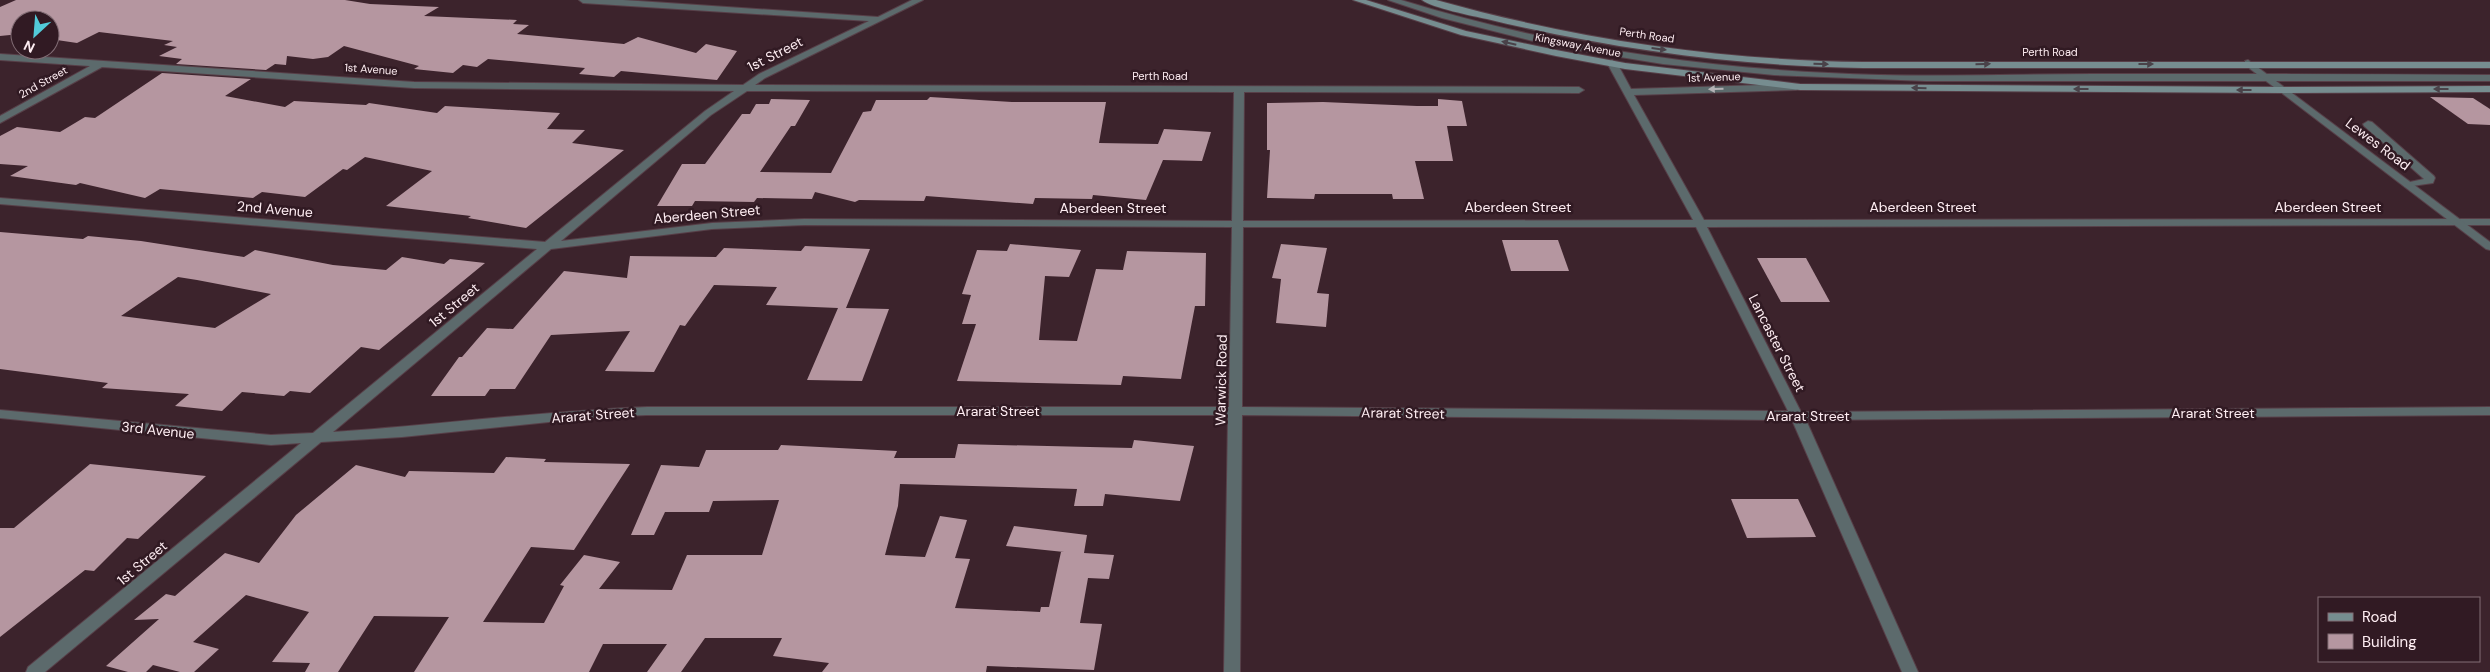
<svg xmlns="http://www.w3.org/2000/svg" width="2490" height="672" viewBox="0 0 2490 672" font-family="'DM Sans',sans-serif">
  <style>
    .building { fill: #b596a0; fill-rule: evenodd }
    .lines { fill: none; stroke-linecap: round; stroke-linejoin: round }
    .service-casing { stroke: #573f48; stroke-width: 2 }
    .minor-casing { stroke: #573f48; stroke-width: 2 }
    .tertiary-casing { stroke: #573f48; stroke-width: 2 }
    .secondary-casing { stroke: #573f48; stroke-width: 2 }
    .service { fill: #5c6a6c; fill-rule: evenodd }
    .minor { fill: #5c6a6c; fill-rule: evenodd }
    .tertiary { fill: #5c6a6c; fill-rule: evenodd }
    .secondary { fill: #768d90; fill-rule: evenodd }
    .oneway { fill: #494249 }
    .oneway2 { fill: #b5b2b6 }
    .labels { text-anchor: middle; stroke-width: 5; stroke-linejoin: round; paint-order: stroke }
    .far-street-label { font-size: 11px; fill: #feedf2; stroke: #311a23 }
    .street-label { font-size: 14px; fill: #feedf2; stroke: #311a23 }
  </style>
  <rect width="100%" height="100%" fill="#3c232c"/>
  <g class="building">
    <polygon points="16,0 345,0 370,4 439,7 424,16 517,20 513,24 529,25 517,34 624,44 638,37 696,53 706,44 737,51 717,80 621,71 614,77 579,74 585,68 488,59 477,67 463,65 453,73 414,69 419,66 344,46 328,57 313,59 287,56 286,65 275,64 266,70 176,64 182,59 159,56 177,47 164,45 173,41 99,32 77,43 50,39 50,16 43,20 20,20 20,34 0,36 0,7"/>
    <polygon points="162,73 251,79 225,96 285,107 294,101 366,105 369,103 437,113 445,106 560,113 547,129 585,130 572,143 624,150 526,228 468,218 471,216 386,206 432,171 365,157 347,170 343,169 305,197 262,192 253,198 160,189 145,198 80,183 76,185 10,176 28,166 0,164 0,136 17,127 60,132 85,117 95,118"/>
    <polygon points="930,97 1012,102 1106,102 1099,143 1158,144 1164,129 1211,132 1202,161 1163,160 1146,200 1093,195 1092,199 1035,198 1033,204 926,196 924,201 859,200 855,202 815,192 812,199 757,198 754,202 695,201 692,206 657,206 682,164 705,164 742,114 750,114 756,104 769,104 771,99 810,100 795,126 791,126 760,172 831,173 863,112 871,111 876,100 927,100"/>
    <polygon points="2430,97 2473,98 2490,109 2490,125 2468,124"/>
    <polygon points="1438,99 1462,101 1467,126 1447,126 1453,161 1415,161 1424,199 1393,199 1392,194 1315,194 1314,199 1267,198 1270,150 1267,150 1267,103 1323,102 1417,106 1438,106"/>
    <path d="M0,232L83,239L88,236L141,241L244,257L255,250L333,265L386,270L402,257L444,264L450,259L485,263L379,350L361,347L310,393L290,391L284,396L242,392L222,411L175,406L189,394L102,388L108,383L0,369ZM178,277L197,280L271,294L215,328L121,316Z"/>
    <polygon points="1502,240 1558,240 1569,271 1511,271"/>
    <polygon points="1010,244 1081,250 1069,277 1045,276 1039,340 1077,341 1096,269 1123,270 1127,251 1206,253 1205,306 1195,306 1181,379 1123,376 1121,385 957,381 976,324 962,324 971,295 962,294 977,250 1007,251"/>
    <polygon points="1281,244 1327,248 1317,293 1329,294 1326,327 1276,323 1281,279 1272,278"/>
    <polygon points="805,246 870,249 846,308 889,309 862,381 807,380 838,308 766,305 777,287 714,285 685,326 680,325 654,372 605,371 630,331 551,335 515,389 490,389 485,396 431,396 459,357 462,357 487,328 513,329 564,271 627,278 630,256 716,257 724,248 801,251"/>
    <polygon points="1757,258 1806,258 1830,302 1781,302"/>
    <polygon points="1134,440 1194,446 1180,501 1105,494 1103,506 1074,506 1077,489 900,484 898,506 885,555 925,557 940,516 967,520 955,558 970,559 955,608 1040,612 1041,607 1049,607 1061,552 1064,552 1006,546 1014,526 1087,535 1084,553 1114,555 1109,579 1088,578 1080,623 1102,624 1094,670 987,666 986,672 822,672 829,663 773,656 782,638 705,638 681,672 647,672 667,644 603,644 589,672 414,672 449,617 374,616 338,672 305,672 310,663 272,662 309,612 246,595 193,642 219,649 194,672 180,672 153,665 146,672 128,672 106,666 159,619 134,620 166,594 175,596 225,553 259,563 296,515 356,465 405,477 409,471 494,473 506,457 546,459 544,462 630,464 574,550 531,547 483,622 544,623 564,586 560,585 584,555 620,562 599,589 672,590 687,555 762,555 779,500 713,501 709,512 665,512 654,535 631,535 661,465 699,467 706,450 778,450 781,445 897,451 894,458 955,458 958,444 1132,448"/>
    <polygon points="90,464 206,476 138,539 127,538 94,571 85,570 0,637 0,528 14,528"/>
    <polygon points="1731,499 1798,499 1816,537 1747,538"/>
  </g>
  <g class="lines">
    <g class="service-casing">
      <g id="service">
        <path d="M1388,0H1401C1540,43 1683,66 1829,73C1917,78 2005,74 2093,74C2225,74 2358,74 2490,75V81H1926L1774,75L1663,64L1553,46L1442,18Z"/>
        <polygon points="2368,121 2372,122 2434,176 2435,178 2433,183 2405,187 2404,185 2405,183 2424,179 2364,126 2363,124"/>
      </g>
    </g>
    <g class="minor-casing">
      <path id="minor" d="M579,0H623L878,17L912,0H923L765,78L755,85L1579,87L1584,90L1579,93L1244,92L1243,221L1693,220L1607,63L1612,60L1617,63L1631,89L1796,84L1801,87L1796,90L1634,95L1704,220L2490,219V225L1707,227L1801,412L2490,407V415L1806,420L1918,672H1902L1792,420L1242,415L1240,672H1224L1228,415H647L597,417L402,437L321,442L45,672H26L28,667L301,443L271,445L0,418V410L271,435L313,433L537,249L0,204V198L545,242L705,111L734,91L414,88L102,67L0,123V116L90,66L0,60V54L414,82L743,85L759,74L869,21L583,3ZM747,91L1234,92L1232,221L804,219L712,223L561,241L711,115ZM804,225L1232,227L1229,407H647C542,411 438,425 333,432L551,249L712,229ZM1243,227H1696L1788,411L1242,407Z"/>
    </g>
    <g class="tertiary-casing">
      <polygon id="tertiary" points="2248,60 2490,242 2490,250 2486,249 2245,65 2245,61"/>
    </g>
    <g class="secondary-casing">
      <g id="secondary">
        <polygon points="1353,0 1366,0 1466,31 1556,50 1625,63 1800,84 2283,87 2490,86 2490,92 2283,93 1800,90 1625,69 1556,56 1461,35"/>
        <path d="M1422,0H1436C1575,39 1718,60 1863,62H2490V68H1863C1736,66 1610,49 1487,19C1473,16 1432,8 1422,0Z"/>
      </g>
    </g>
    <use href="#service" class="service"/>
    <use href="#minor" class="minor"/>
    <use href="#tertiary" class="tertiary"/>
    <use href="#secondary" class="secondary"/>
  </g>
  <defs><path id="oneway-solid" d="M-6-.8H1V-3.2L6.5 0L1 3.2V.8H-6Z" transform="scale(1.25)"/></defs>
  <g class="oneway">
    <use href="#oneway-solid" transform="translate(1509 43) rotate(-167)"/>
    <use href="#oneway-solid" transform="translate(1659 49) rotate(7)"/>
    <use href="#oneway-solid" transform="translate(1821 64) rotate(2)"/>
    <use href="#oneway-solid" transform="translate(1983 64) rotate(-1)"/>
    <use href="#oneway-solid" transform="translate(2146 64)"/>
    <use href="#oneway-solid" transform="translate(1919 88) rotate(-179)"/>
    <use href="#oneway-solid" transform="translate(2081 89) rotate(-180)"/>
    <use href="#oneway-solid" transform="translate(2441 89) rotate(180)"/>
    <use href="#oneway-solid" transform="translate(2244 90) rotate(-180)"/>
  </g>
  <use class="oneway2" href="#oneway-solid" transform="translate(1716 89) rotate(178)"/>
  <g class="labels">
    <g class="far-street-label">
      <text transform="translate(1647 35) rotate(8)" y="4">Perth Road</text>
      <text transform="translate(1578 45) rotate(11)" y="4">Kingsway Avenue</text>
      <text x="2050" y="56">Perth Road</text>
      <text transform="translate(371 69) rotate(4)" y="4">1st Avenue</text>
      <text x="1160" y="80">Perth Road</text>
      <text transform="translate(1714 77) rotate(-2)" y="4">1st Avenue</text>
      <text transform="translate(43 82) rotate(-29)" y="4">2nd Street</text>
    </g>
    <g class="street-label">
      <text transform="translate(775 54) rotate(-27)" y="5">1st Street</text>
      <text transform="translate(2378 144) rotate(37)" y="5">Lewes Road</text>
      <text x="1518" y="212">Aberdeen Street</text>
      <text x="1923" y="212">Aberdeen Street</text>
      <text x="2328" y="212">Aberdeen Street</text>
      <text x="1113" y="213">Aberdeen Street</text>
      <text transform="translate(275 209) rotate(5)" y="5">2nd Avenue</text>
      <text transform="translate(707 214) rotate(-5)" y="5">Aberdeen Street</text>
      <text transform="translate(454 305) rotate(-40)" y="5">1st Street</text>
      <text transform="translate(1777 343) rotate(63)" y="5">Lancaster Street</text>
      <text transform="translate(1221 380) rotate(-89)" y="5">Warwick Road</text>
      <text x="998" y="416">Ararat Street</text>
      <text transform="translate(1403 413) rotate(1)" y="5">Ararat Street</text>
      <text x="2213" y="418">Ararat Street</text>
      <text transform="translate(593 415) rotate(-4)" y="5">Ararat Street</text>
      <text x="1808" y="421">Ararat Street</text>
      <text transform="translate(158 430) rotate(6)" y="5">3rd Avenue</text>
      <text transform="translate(142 563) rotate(-40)" y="5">1st Street</text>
    </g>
  </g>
  <rect x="2318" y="597" width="162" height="65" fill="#311a23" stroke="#836e76"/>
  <rect x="2328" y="613" width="25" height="8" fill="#768d90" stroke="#836e76"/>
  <text x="2362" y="622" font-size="15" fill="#feedf2">Road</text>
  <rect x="2328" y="634" width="25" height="15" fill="#b596a0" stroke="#836e76"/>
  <text x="2362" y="647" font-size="15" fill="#feedf2">Building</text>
  <g transform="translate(35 35) rotate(206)"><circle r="24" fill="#311a23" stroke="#836e76"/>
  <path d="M0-4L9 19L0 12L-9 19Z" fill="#52cbd9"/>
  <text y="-8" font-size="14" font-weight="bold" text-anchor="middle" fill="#feedf2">N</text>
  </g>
</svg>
